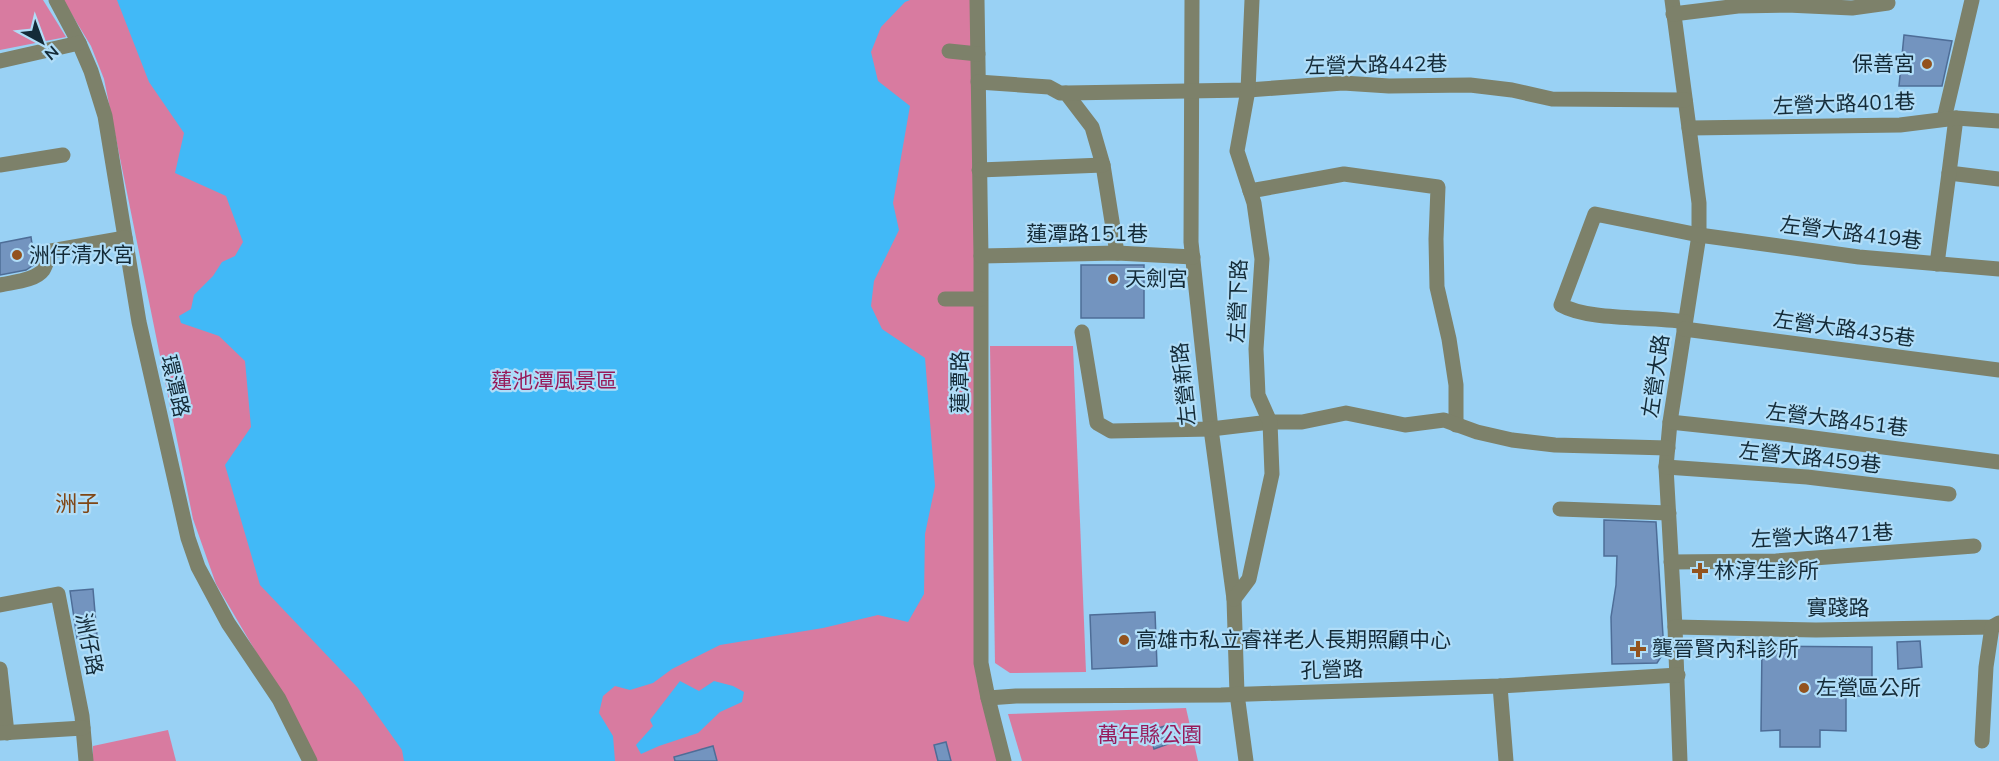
<svg xmlns="http://www.w3.org/2000/svg" width="1999" height="761" viewBox="0 0 1999 761" font-family="Mulish,'Noto Sans TC',sans-serif">
  <style>
    .green { fill: #d87ba0 }
    .water { fill: #41b9f7 }
    .building { fill: #7394bf; stroke: #4e6d97; stroke-width: 1.5 }
    .lines { fill: none; stroke-linecap: round; stroke-linejoin: round }
    .minor { stroke: #7d816a; stroke-width: 15 }
    .poi-dot { fill: #93531e; stroke: #b0ddf8; stroke-width: 2 }
    .labels { text-anchor: middle; stroke-width: 4.5; stroke-linejoin: round; paint-order: stroke }
    .poi-label { font-size: 21px; fill: #142b38; stroke: #b0ddf8; text-anchor: start }
    .street-label { font-size: 21px; fill: #142b38; stroke: #b0ddf8 }
    .park-label { font-size: 21px; fill: #971a5a; stroke: #b0ddf8 }
    .neighbourhood-label { font-size: 22px; fill: #804615; stroke: #b0ddf8 }
  </style>
  <rect width="100%" height="100%" fill="#99d1f4"/>
  <g class="green">
    <polygon points="0,0 43,0 66,37 0,50"/>
    <polygon points="63,0 973,0 976,675 999,761 314,761 256,652 216,584 193,519 104,79 91,46"/>
    <polygon points="990,346 1073,346 1086,672 1010,673 995,663"/>
    <polygon points="1186,708 1198,761 1022,761 1008,714"/>
    <polygon points="168,730 176,761 93,761 93,746"/>
  </g>
  <g class="water">
    <polygon points="117,0 910,0 905,2 881,27 871,52 878,81 910,106 893,203 899,230 874,281 871,306 882,329 925,358 935,486 925,534 924,594 908,622 878,615 823,628 720,645 672,669 653,683 630,690 615,686 603,696 599,713 613,736 615,761 404,761 402,750 358,688 260,585 225,465 251,427 245,361 219,336 181,323 179,316 191,309 194,295 213,276 222,262 235,256 243,242 226,196 175,173 184,133 149,82"/>
    <polygon points="680,681 699,691 714,681 733,686 744,692 742,702 720,712 698,733 659,746 641,754 636,745 653,726 650,720"/>
  </g>
  <g class="building">
    <polygon points="1904,35 1952,41 1942,86 1899,86"/>
    <polygon points="31,237 35,264 26,270 0,275 0,243"/>
    <rect x="1081" y="265" width="63" height="53"/>
    <polygon points="1604,520 1656,522 1664,652 1657,663 1612,664 1611,617 1616,585 1617,556 1604,556"/>
    <polygon points="93,589 97,636 77,638 70,591"/>
    <polygon points="1155,612 1157,666 1092,669 1090,615"/>
    <polygon points="1920,641 1922,667 1898,669 1897,642"/>
    <polygon points="1762,646 1872,647 1872,696 1846,696 1846,731 1820,730 1820,747 1780,747 1780,730 1761,731"/>
    <polygon points="1174,723 1179,740 1154,749 1149,731"/>
    <polygon points="946,742 951,761 938,761 934,745"/>
    <polygon points="713,746 717,761 675,761 674,757"/>
  </g>
  <g class="lines">
    <g class="minor">
      <polyline points="56,0 79,43 91,71 105,116 139,322 188,538 198,567 228,623 279,699 310,761"/>
      <polyline points="977,0 981,256 981,663 988,698 1004,761"/>
      <polyline points="1192,0 1191,242 1211,429 1234,599 1237,694 1246,761"/>
      <polyline points="1672,0 1699,203 1699,235 1670,422 1666,467 1675,627 1680,761"/>
      <polyline points="1673,14 1738,6 1787,5 1852,8 1888,3"/>
      <polyline points="949,51 978,54"/>
      <polyline points="0,61 79,43"/>
      <polyline points="978,82 1049,87 1060,93 1066,93 1092,127 1103,165 1117,253"/>
      <polyline points="1066,93 1248,90 1343,83 1389,86 1470,85 1512,90 1552,99 1685,100"/>
      <polyline points="1956,118 1949,173 1999,179"/>
      <polyline points="1944,119 1972,0"/>
      <polyline points="1689,128 1900,125 1956,118 1999,121"/>
      <polyline points="0,165 63,155"/>
      <polyline points="979,170 1103,165"/>
      <polyline points="1250,191 1344,174 1438,187 1436,239 1437,287 1449,339 1456,385 1456,425"/>
      <polyline points="981,256 1117,253 1193,257"/>
      <polyline points="1937,264 1949,173"/>
      <path d="M0,285C12,282 35,281 43,270C47,264 47,257 51,251L125,238"/>
      <polyline points="945,299 980,299"/>
      <path d="M1685,322C1650,316 1589,321 1561,305L1595,214L1699,235L1859,257L1999,269"/>
      <polyline points="1684,329 1999,370"/>
      <polyline points="1082,332 1097,423 1111,431 1211,429 1270,422 1302,422 1346,413 1405,425 1444,420 1477,432 1512,440 1555,445 1668,448"/>
      <polyline points="1670,422 1783,434 1999,462"/>
      <polyline points="1666,467 1807,477 1949,494"/>
      <polyline points="1560,509 1669,513"/>
      <polyline points="1671,562 1776,561 1974,546"/>
      <polyline points="1234,599 1249,579 1272,474 1270,422 1258,395 1256,349 1262,259 1254,203 1237,151 1248,90 1252,0"/>
      <polyline points="0,605 58,594 82,716 86,761"/>
      <polyline points="1675,627 1816,630 1992,627 1999,623"/>
      <polyline points="0,669 7,733"/>
      <polyline points="1500,686 1506,761"/>
      <polyline points="988,698 1016,696 1221,695 1500,686 1678,675"/>
      <polyline points="0,733 83,728"/>
      <polyline points="1982,741 1986,667 1992,627"/>
    </g>
  </g>
  <g class="poi-dot">
    <circle cx="1927" cy="64" r="6"/>
    <circle cx="17" cy="255" r="6"/>
    <circle cx="1113" cy="279" r="6"/>
    <path d="M1697 562h6v6h6v6h-6v6h-6v-6h-6v-6h6z"/>
    <circle cx="1124" cy="640" r="6"/>
    <path d="M1635 640h6v6h6v6h-6v6h-6v-6h-6v-6h6z"/>
    <circle cx="1804" cy="688" r="6"/>
  </g>
  <g class="labels">
    <g class="poi-label">
      <text x="1915" y="71" text-anchor="end">保善宮</text>
      <text x="29" y="262">洲仔清水宮</text>
      <text x="1125" y="286">天劍宮</text>
      <text x="1714" y="578">林淳生診所</text>
      <text x="1136" y="647">高雄市私立睿祥老人長期照顧中心</text>
      <text x="1652" y="656">龔晉賢內科診所</text>
      <text x="1816" y="695">左營區公所</text>
    </g>
    <g class="street-label">
      <text transform="translate(1376 65) rotate(-1)" y="7">左營大路442巷</text>
      <text transform="translate(1844 104) rotate(-2)" y="7">左營大路401巷</text>
      <text transform="translate(1851 233) rotate(7)" y="7">左營大路419巷</text>
      <text x="1087" y="241">蓮潭路151巷</text>
      <text transform="translate(1238 301) rotate(-88)" y="7">左營下路</text>
      <text transform="translate(1844 329) rotate(8)" y="7">左營大路435巷</text>
      <text transform="translate(1656 376) rotate(-82)" y="7">左營大路</text>
      <text transform="translate(960 382) rotate(-90)" y="7">蓮潭路</text>
      <text transform="translate(1184 384) rotate(-96)" y="7">左營新路</text>
      <text transform="translate(175 386) rotate(77)" y="7">環潭路</text>
      <text transform="translate(1837 420) rotate(7)" y="7">左營大路451巷</text>
      <text transform="translate(1810 458) rotate(6)" y="7">左營大路459巷</text>
      <text transform="translate(1822 536) rotate(-3)" y="7">左營大路471巷</text>
      <text x="1838" y="615">實踐路</text>
      <text transform="translate(89 644) rotate(79)" y="7">洲仔路</text>
      <text transform="translate(1332 670) rotate(-2)" y="7">孔營路</text>
    </g>
    <g class="park-label">
      <text x="554" y="388">蓮池潭風景區</text>
      <text x="1150" y="742">萬年縣公園</text>
    </g>
    <g class="neighbourhood-label">
      <text x="77" y="511">洲子</text>
    </g>
  </g>
  <g transform="translate(42 42) rotate(139)" stroke="#b0ddf8" stroke-width="4.5" paint-order="stroke">
  <path d="M0-4.5L10 22L0 15L-10 22Z" fill="#142b38"/>
  <text y="-9" font-size="16" font-weight="bold" text-anchor="middle" fill="#142b38">N</text>
  </g>
</svg>
